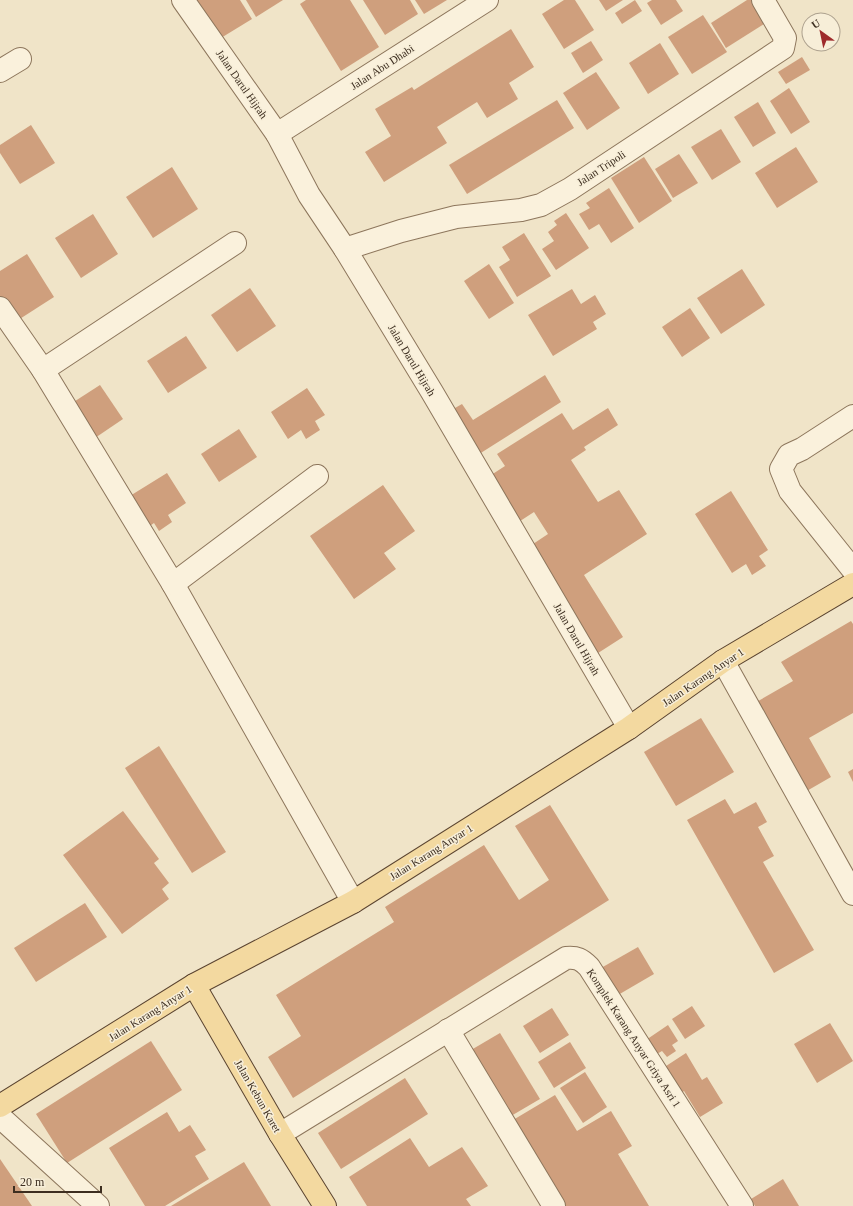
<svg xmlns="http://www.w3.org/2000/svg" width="853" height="1206" viewBox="0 0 853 1206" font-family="Georgia,serif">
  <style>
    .building { fill: #cf9f7d }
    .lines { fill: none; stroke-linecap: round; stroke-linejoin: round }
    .minor-casing { stroke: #8d765c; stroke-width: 24 }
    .major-casing { stroke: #5b4430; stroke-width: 24 }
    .minor { stroke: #faf1dc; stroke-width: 22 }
    .major { stroke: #f3d9a0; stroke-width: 22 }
    .labels { text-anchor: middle; stroke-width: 3; stroke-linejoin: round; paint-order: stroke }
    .street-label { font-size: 11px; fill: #3d2e20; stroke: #f7eed8 }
  </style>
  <rect width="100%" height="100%" fill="#f0e4c8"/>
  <g class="building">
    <polygon points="190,0 240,0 252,19 216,41"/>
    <polygon points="246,0 283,0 256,17"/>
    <polygon points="306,0 350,0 379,47 341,71 300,4"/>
    <polygon points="363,0 410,0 418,14 385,35"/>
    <polygon points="415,0 447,0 424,14"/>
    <polygon points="564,0 575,0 594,30 564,49 542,14"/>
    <polygon points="599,0 623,0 606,11"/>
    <polygon points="635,0 642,11 622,24 615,13"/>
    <polygon points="652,0 676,0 683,11 661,25 647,3"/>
    <polygon points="747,0 752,0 767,22 726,48 711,23"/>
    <polygon points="703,15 727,52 692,74 668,37"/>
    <polygon points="511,29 534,67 509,83 518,99 487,118 477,102 437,127 447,143 384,182 365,152 391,136 375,109 412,87 414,90"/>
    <polygon points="591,41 603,60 583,73 571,53"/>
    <polygon points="660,43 679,74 648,94 629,63"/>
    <polygon points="802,57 810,70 786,84 778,72"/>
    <polygon points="596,72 620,108 587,130 563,93"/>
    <polygon points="789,88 810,122 791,134 770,101"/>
    <polygon points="557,100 574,128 467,194 449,165"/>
    <polygon points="758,102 776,133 753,147 734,117"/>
    <polygon points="31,125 55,163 20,184 0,153 0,145"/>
    <polygon points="721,129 741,162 712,180 691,147"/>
    <polygon points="796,147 818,182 777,208 755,173"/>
    <polygon points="679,154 698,183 673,198 655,169"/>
    <polygon points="644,157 672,201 639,223 611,178"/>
    <polygon points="172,167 198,209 153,238 126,197"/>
    <polygon points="609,188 634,228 611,243 599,224 589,230 579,214 590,208 586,203"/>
    <polygon points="566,213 589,248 556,270 542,249 554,241 548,232 557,225 554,221"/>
    <polygon points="93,214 118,254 81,278 55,238"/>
    <polygon points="524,233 551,276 517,297 499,267 510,260 502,247"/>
    <polygon points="27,254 54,297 15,322 0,298 0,271"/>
    <polygon points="489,264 514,303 489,319 464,281"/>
    <polygon points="742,269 765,305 721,334 697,298"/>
    <polygon points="250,288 276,326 237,352 211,315"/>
    <polygon points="572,289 581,304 595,295 606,314 593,322 597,329 553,356 528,315"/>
    <polygon points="690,308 710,338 682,357 662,327"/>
    <polygon points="186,336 207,368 168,393 147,361"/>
    <polygon points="545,375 561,402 476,456 448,412 462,404 473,420"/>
    <polygon points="100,385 123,419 92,440 69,405"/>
    <polygon points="307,388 325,415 315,421 320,430 306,439 301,430 288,439 271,412"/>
    <polygon points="608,408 618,425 584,447 586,450 571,460 598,502 619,490 647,534 584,575 623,637 595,655 527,548 548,534 534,512 514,525 485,479 505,466 497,454 562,413 573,430"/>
    <polygon points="239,429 257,457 219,482 201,454"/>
    <polygon points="167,473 186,503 168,515 172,522 159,531 154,523 144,530 125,499"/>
    <polygon points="383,485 415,531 384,553 396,569 354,599 310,536"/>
    <polygon points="731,491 768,550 759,556 766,566 752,575 746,564 732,573 695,514"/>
    <polygon points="851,621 853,624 853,713 809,738 831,777 805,792 753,704 793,681 781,662"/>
    <polygon points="701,718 734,772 676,806 644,752"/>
    <polygon points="159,746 226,852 192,873 125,768"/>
    <polygon points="853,769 853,782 848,772"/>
    <polygon points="725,799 734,814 756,802 767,822 758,827 774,856 763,862 814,950 774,973 687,820"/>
    <polygon points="550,805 609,900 293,1098 268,1057 301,1036 276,995 394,922 385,907 484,845 519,900 549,880 515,826"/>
    <polygon points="123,811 159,859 154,863 169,883 162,889 169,899 122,934 63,855"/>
    <polygon points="85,903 107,937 36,982 14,948"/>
    <polygon points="638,947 654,974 618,995 601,968"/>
    <polygon points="692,1006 705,1026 685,1039 672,1019"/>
    <polygon points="552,1008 569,1035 540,1053 523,1026"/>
    <polygon points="830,1023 853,1061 817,1083 794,1044"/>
    <polygon points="668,1025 678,1041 672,1045 676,1051 667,1057 662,1051 652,1057 643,1042"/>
    <polygon points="500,1033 540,1099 506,1119 466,1053"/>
    <polygon points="151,1041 182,1090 67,1163 36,1114"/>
    <polygon points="570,1042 586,1068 554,1088 538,1062"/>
    <polygon points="686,1053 702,1080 707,1077 723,1103 700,1117 684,1091 680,1094 663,1068"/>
    <polygon points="585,1072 607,1107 583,1123 560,1088"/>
    <polygon points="405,1078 428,1114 341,1169 318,1133"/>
    <polygon points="555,1095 577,1131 611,1111 632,1146 618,1154 649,1206 558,1206 508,1123"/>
    <polygon points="167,1112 179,1132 190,1125 206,1150 195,1156 209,1179 165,1206 145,1206 109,1148"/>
    <polygon points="410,1138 429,1167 462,1147 488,1186 466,1199 471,1206 367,1206 349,1177"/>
    <polygon points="0,1159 32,1206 0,1206"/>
    <polygon points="244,1162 271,1206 171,1206"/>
    <polygon points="783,1179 799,1206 755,1206 751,1199"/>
  </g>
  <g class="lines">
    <g class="minor-casing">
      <g id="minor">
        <polyline points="183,0 277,134 309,195 345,249 432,392 629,728"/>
        <polyline points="0,71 20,59"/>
        <polyline points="277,134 487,0"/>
        <polyline points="345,249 401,231 456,217 521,210 541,205 570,189 783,48 785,38 763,0"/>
        <polyline points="0,308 43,370 173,584 353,902"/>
        <polyline points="43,370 235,243"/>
        <polyline points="853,416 802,449 789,455 781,469 790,491 853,570"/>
        <polyline points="173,584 317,476"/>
        <polyline points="723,661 853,894"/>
        <polyline points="448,1030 554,1206"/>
        <polyline points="0,1117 98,1206"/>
        <path d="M280,1134L566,958C577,957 581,959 589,967L742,1206"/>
      </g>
    </g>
    <g class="major-casing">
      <g id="major">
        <polyline points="194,985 280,1134 325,1206"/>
        <polyline points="0,1106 194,985 353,902 629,728 723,661 853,584"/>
      </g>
    </g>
    <use href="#minor" class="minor"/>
    <use href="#major" class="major"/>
  </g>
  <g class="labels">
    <g class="street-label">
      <text transform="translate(382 67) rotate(-33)" y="4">Jalan Abu Dhabi</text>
      <text transform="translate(242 84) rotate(55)" y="4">Jalan Darul Hijrah</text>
      <text transform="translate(601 168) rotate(-33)" y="4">Jalan Tripoli</text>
      <text transform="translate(412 360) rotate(59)" y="4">Jalan Darul Hijrah</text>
      <text transform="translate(577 639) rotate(60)" y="4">Jalan Darul Hijrah</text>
      <text transform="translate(703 677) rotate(-34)" y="4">Jalan Karang Anyar 1</text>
      <text transform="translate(431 852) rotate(-32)" y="4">Jalan Karang Anyar 1</text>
      <text transform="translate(150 1013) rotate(-32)" y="4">Jalan Karang Anyar 1</text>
      <text transform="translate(634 1038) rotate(57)" y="4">Komplek Karang Anyar Griya Asri 1</text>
      <text transform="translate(258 1096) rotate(60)" y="4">Jalan Kebun Karet</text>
    </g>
  </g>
  <g transform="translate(821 32) rotate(327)"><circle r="19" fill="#f7eed8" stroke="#ada18e"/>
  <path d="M0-3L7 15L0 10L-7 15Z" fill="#9e2a2b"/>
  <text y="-6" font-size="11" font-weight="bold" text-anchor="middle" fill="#3d2e20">U</text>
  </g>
  <path d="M14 1186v6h87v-6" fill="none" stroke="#3d2e20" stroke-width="2"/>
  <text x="20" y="1186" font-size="12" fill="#3d2e20" stroke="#f7eed8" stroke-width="3" paint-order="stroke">20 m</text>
</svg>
